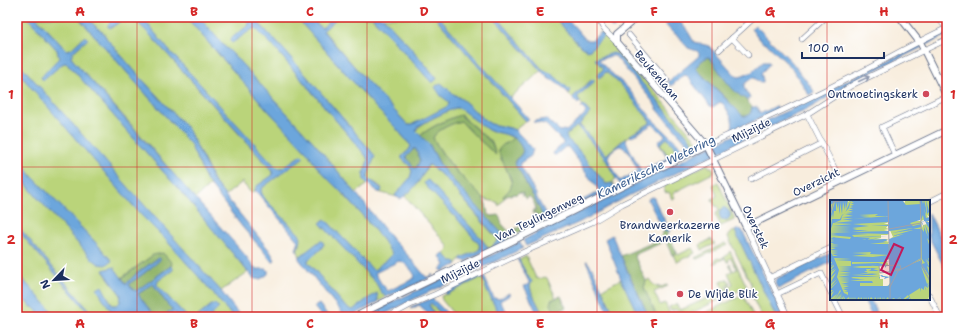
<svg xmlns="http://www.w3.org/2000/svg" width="964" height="334" viewBox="0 0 964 334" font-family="'Shantell Sans',sans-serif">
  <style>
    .green { fill: #bad47a; stroke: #6a826c }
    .forest { fill: #93b66a; stroke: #577264 }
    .water { fill: #6ca6dc; stroke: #446a9d; fill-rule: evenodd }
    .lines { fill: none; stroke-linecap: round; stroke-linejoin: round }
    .minor-casing { stroke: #68728a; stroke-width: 6 }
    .tertiary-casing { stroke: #68728a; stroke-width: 8 }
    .minor { stroke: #fff; stroke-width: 5 }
    .tertiary { stroke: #fff; stroke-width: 6 }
    .oneway { stroke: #8d97ae }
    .grid { fill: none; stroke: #d62828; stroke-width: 1; stroke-opacity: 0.55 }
    .poi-dot { fill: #d1495b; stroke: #fff; stroke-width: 1.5 }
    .labels { text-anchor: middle; stroke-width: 3; stroke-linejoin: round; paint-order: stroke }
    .street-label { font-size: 11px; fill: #1b2f5e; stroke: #fff }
    .poi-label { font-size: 11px; fill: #1b2f5e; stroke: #fff; text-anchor: end }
    .water-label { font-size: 12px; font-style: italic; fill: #3b5f90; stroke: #fff }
    .inset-road { fill: none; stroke: #a0a1aa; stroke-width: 1 }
    .view { fill: #c2185b; fill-opacity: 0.15; stroke: #c2185b; stroke-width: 2 }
    .inset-edge { fill: none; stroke: #1b2f5e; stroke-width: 2 }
    .neatline { fill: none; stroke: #d62828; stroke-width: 1.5 }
    .grid-label { font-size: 13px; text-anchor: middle; font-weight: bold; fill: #d62828 }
  </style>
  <rect width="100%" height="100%" fill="#fff"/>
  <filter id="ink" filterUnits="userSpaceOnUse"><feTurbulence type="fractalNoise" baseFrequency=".025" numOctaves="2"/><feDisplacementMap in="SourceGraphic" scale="8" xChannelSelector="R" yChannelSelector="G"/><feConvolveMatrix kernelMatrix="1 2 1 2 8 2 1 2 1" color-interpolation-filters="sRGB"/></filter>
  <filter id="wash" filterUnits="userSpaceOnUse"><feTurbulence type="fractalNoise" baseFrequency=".012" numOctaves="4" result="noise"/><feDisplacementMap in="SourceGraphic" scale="16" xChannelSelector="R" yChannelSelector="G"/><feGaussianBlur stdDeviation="0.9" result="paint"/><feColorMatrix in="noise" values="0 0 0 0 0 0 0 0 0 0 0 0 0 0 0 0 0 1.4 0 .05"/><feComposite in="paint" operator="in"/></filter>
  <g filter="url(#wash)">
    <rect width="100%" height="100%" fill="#f8eddd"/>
    <g class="green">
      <polygon points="17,17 27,17 57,50 59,58 53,64 44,79 62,64 65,63 67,63 190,202 248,272 221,291 137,197 17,61"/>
      <polygon points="36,17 78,17 190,144 206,179 210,185 195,199 137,131 73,60 71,56 73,52 87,39 85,36 71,49 67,50 64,48"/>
      <polygon points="87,17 115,17 108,25 111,28 126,17 132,17 151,36 273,172 273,175 257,186 255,190 251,193 242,182 225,196 214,182 210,172 188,129 140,77 107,39 103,32 95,26"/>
      <path d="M142,17H186L264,106L308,153C315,167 328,179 339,190C358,210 377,231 392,254C389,261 381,261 378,268L373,270L325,219L320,223L376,283L381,292L386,297L378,302L377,293L366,300L353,310L350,309L344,305L308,262V260L320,250L324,244L320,241L300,257L297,249L300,246V235L265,199L262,194L261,191L262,188L301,155L282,168L277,169L167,48Z"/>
      <path d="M199,17H246L249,21V25L229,40L255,28L274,47L366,156L368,160C366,168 360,176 368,184L356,193L316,145L230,51L225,47Z"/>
      <path d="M253,17H263L264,18L266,17H296L378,110L395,127L411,146L409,150L402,156V159L409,165L412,171L410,178L395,196L397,197L378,192L382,188C381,187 379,185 377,184C375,182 370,181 369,179C365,174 377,162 371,151L285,51Z"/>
      <polygon points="311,17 334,17 322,28 319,26"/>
      <polygon points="338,17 372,17 432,83 437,78 412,49 383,17 435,17 526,121 515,130 510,128 491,124 486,121 463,100 452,93 441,83 448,101 449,102 448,107 411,125 408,125 366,80 323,30"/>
      <polygon points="439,17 493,17 541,71 510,98"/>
      <path d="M497,17H554L581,47L590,50L604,35L602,33H600L603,30L696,140C699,148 690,152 684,155L693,142L617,54L613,53L595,59L604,69L597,76L599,78L606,72C624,86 636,104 650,121V123L630,135V136L624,139L606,155L579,124L590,113C586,107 578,103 578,96L594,82L592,79L572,98L568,93L570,92L569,90L552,74L542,69Z"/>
      <path d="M17,71L142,216L167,241L206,285L233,317H210L216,311L211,305L197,317H187L157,285V282L172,268L171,266L172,263L153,255L121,278L117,271H103L121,295L120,302L117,305H112L107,295L109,308L116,317H109C106,315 102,316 99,317H57L17,273V229L67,288L94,316L17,225V172L35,195L91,258L103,251L98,245L31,175L17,155Z"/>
      <path d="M455,108H460L488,130L492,132L503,133L513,138L511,141L504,144L501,160L504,163L512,184L510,189L503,196L504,198L499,206L497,202L487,200L483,198C464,179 446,162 433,138C436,130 453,123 461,121L474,135L495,154L492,143L461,115C448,119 430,127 420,136L416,131C419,123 446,112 455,108Z"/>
      <polygon points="577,126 578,127 605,158 616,179 613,181 614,187 612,183 606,184 576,147 567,139 566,135"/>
      <polygon points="667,138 680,153 670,159 660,144"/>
      <polygon points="708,164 709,167 712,167 714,171 713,172 713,173 673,193 675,198 672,199 669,192 666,193 664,190 665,185"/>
      <path d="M429,165H430L447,180L490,231L498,239L494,248L489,249L480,237L427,187L460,222L479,244L480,249L477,251L461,258L456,265L449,259L444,253L448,250V246L405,196C409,192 413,189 417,184C422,178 424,171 429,165Z"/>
      <polygon points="718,182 734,217 734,220 721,226 715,214 717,213 719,210 717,206 715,206 712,199 717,196 713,185"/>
      <polygon points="735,231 776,317 762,317 752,297 751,284 728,237 730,233"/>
      <polygon points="711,239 715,244 702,250 700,245"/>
      <polygon points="725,243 727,245 697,259 695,258"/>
      <polygon points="692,248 695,253 677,262 676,261 673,255 677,253 678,255"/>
      <path d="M730,251L747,287L727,296L725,292L730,290L728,287L733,284L728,273L732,271L729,265L730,264L733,271L737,269L731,258L728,260L729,262H727L725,258L713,264L717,258C722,260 727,256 730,251Z"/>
      <polygon points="526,256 536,278 538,279 545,277 547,278 556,298 551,300 551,302 557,317 544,317 531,291 529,278 519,260"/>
      <polygon points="480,278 482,278 484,282 487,291 501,317 456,317 442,300 441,296 446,294 447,294"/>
      <polygon points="621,279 639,317 612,317 611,308 602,289"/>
      <path d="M649,279C653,286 659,289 666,285L668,286L654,292L660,305L665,303L670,314L675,312L677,315L681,314L683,317H657L644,288L646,281Z"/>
      <polygon points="728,279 730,284 726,286 728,290 723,292 725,297 685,316 682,311 678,313 676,309 671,311 669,307 676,304 680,310 708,298 708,297 724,289 721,282"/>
      <polygon points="17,293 31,307 33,307 43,317 17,317"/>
      <polygon points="743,295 754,317 696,317"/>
      <polygon points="430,303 431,303 438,311 446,317 436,317 429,304"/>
    </g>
    <g class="forest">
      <path d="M708,57L710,58L752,107C751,115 747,119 740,114L724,96L697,70L696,67C699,63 703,59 708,57Z"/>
      <path d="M460,115L492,143L496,155L474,135L461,121C453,123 436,130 433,138L442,153L454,169L483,198L486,204L488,214L492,216L499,215L502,224L512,235L511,239L506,241L442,168L429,144L420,136C430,127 448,119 460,115Z"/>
      <path d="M513,138L519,141L523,151L521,155L515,160L516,166L521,173L528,188L534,197L545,220L540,223L538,222V224H536L535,225H533L532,227L530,226V228L527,227V229H525L524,231L522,230V232L520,231L518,234L515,231V229L529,223L532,220L535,221L537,214L533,213V210H536C535,204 533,200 529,196L527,199L523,196V193L519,192L517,194C512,194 508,195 504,198L503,197C507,192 512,188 512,182C508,171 502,161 498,151C501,144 508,143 513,138Z"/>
      <polygon points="413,149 416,149 420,161 416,168 414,169 405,157 412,151"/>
      <polygon points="666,230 668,232 666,238 663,242 634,255 646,281 644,288 657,317 649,317 621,256 659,240 664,231"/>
      <polygon points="670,238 677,253 672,255 667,244"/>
      <path d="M163,253L172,263L171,266L136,291L130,286L129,284C132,281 135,280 139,277C146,272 153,266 159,260L158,258L135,275L126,284L122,278L153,255Z"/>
      <polygon points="153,284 167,304 172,309 172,310 167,313 167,317 156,317 146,305 138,294"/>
      <path d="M561,296L566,308L556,311C552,309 550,304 551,300Z"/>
    </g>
    <g class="water">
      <path d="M27,17H36L64,48L67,50L71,49L85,36L88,39L73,52L71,56L73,60L245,255L254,267L257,269H267L268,270V274C263,278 259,281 253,278L190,202L67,63H65L62,64L44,80L42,79L41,77L59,58L57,50Z"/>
      <polygon points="78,17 87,17 95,26 103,32 107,39 140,77 188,129 214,182 270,251 275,260 272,262 261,248 243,228 210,185 206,179 190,144"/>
      <polygon points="115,17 126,17 111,28 108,27 108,25"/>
      <path d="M132,17H142L167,48L277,168H282L301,155L303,156L304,157L262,188L261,191L262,194L265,199L300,235C302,241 300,244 297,248L298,252L296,249L298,244V241L255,190L257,186L273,175V171L151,36Z"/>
      <path d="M186,17H199L225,47L230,51L316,145L360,198L392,239L404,251L426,277H429L433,274V276L417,284L386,297L381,292L376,283L320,223L325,219L373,270L378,268C381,261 389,261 392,254C380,235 363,216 348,199C334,184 317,171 308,153L264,106ZM399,261C405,262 412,270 415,276L413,279L388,291L381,283L375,273Z"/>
      <path d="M246,17H253L285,51L371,151L375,156L368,175V178L382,189L381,192H378C359,177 362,181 368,160L366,156L274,47L255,28L251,30L232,43L229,40L249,25V21Z"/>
      <path d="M296,17H311L319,26L322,28L334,17H338L323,31L366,80L408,125H411L448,106L449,102L441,96L435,87L437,85L441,83L452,93L463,100L486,121L491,124L510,128L515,130L523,138L533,149L531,156L520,163V165L536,194V196L547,216H549L554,214L555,217L547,221L545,220L534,197L528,188L521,173L516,166L515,161L521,155L523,151C520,142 514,136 504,134C499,132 493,133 488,130L459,108H455L433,118L417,127L416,131L429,144L442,168L506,238V241L494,248L493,245L498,241V239L447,180L430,165H428C426,169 424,172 422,176C417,185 409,194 400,199L395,196L396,194L410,178L412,171L409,165L402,159V156L409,150L411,146L395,127L378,110ZM413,149H416L420,161L416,168H414L406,157L412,151Z"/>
      <polygon points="372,17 383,17 412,49 437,79 432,83"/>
      <polygon points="435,17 439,17 529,119 526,121"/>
      <polygon points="493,17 497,17 542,69 552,74 570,90 570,92 568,93 557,82 549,79 541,71"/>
      <polygon points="554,17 566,17 586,40 592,40 600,33 602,33 604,35 603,37 590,50 587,51 586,49 581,47"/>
      <polygon points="617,17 626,17 613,28 612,28 610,25 610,24"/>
      <path d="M659,17H676L687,30L694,42L709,46L736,76L739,77L743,76L752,72L763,62H769L770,63L768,66L761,73L763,80V82H759L754,78H752L744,84V88L750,98L747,100C730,91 721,73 710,58L708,57C703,59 699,63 696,67L697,70L743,116C750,117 751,113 752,107H757L760,114L776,106L778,110L730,132C735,124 732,118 727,110C725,106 724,104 720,102L713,107L710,106L688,77L686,75L683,76L671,86L668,82L699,56V53L697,51L688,48L678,36L671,31Z"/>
      <path d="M755,25L791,61L812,88L814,92L809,95C804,87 799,78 793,70C785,60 774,52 766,43L764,44L751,29Z"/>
      <polygon points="947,32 947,35 851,82 817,104 802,112 767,128 689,167 630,195 580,222 526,246 523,240 711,146 817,97 850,79"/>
      <path d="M613,53L617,54L693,142V146C677,160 656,166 638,175C632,178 627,181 621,185L616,179L605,158L578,127L577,126L566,135L567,139L576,147L606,184L612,183L614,187L608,192L585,202L581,203V201L598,192L599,190L583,169L582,166L568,147H565L556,155H555L553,154L554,152L563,144V142L545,124L533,122L534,121L546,119L560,131L564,130L566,131L584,115L586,112L581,107L583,105L590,113L579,125L606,155L625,139H626C626,144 637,162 640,169L642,170L668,158L658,142L665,136L653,124L631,137L630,135L649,124L650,123V121C636,104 624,86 606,72L599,78L597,76L603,69L595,59ZM611,56H615L654,103L657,109L689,145L685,150L654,121L627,87L606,68L599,60ZM667,138L680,153L670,158L660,146V144ZM621,146L629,152L638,171L620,181L608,159C608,153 615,147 621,146Z"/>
      <polygon points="17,61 137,197 221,291 241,317 233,317 206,285 167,241 142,216 17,71"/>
      <polygon points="593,79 594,80 594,82 578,96 578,99 580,102 578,104 572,98"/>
      <polygon points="17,155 31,175 98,245 112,261 106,265 99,264 91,258 35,195 17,172"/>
      <polygon points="427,180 429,181 480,237 489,249 466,261 461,260 461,258 477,251 480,249 479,244 460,222 427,187 424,183"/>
      <polygon points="653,197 655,198 654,198 656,203 670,231 668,232 666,230 664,231 648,200 649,198"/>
      <polygon points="723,207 727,209 730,213 730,217 727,220 721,219 719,214 721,209"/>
      <polygon points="929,213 947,251 947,273 929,237"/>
      <polygon points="17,225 92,314 93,317 92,317 17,229"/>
      <polygon points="738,229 742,230 784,317 776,317 735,231"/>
      <polygon points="612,235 629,275 649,317 639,317 621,279 605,239"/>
      <polygon points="320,241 322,241 324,244 320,250 308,260 308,262 344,305 350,309 353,310 366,300 377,293 378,300 378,302 350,317 337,317 343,314 299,259 299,257"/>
      <polygon points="520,242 523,248 463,277 422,295 379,317 363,317 396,300 401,298"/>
      <polygon points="443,253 451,261 455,261 456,262 456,265 443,271 440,269 442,268 445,265 440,256"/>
      <polygon points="831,253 831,262 780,288 777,287 775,283 776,280 778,278"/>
      <path d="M158,258H160V260C153,266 146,272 139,277C135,280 132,281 129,284L130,286L136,291L171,266L173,268V270L158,281L157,285L187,317H177L175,313L171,314V317H167V313L172,310V309L167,304L153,284L138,294L146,305L156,317H142L139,315L131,317H116L109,308L97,289L102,286L112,305H117L120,302L121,295L103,270L114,267L126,284L135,275Z"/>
      <polygon points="518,258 529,278 532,281 530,286 531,291 544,317 539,317 524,286 528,285 529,282 517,259"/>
      <polygon points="586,261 587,261 592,268 611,308 612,317 609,317 606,307"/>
      <polygon points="17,273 57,317 43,317 33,307 32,307 17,293"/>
      <polygon points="483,274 494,298 499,299 509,293 510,295 500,301 500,302 511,317 501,317 500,316 487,291 484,282 482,278 480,278 447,294 446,294 445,292"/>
      <path d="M431,299H433L451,317C442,317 437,309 431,303L429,305L436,317H429L426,311L419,305L411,309L410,307Z"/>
      <polygon points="864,299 870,299 879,317 872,317"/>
      <polygon points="213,304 215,304 219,308 210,317 197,317"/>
      <polygon points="319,304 329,317 322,317 314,307"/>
    </g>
  </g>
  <g filter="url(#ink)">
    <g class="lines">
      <g class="minor-casing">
        <g id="minor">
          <polyline points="598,17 603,28 617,42"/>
          <polyline points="937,17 947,28"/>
          <polyline points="629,35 667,80"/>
          <polyline points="732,38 748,55"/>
          <polyline points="802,39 826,17"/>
          <polyline points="719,50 755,17"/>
          <polyline points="641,71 652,62"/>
          <polyline points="807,114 841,181"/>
          <path d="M706,145C754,124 802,102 849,78C882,62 914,43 947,28"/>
          <polyline points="895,155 882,127 947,96"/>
          <polyline points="751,179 822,143"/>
          <polyline points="929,202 947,193"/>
          <polyline points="746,227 788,317"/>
          <polyline points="769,278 831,248"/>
          <polyline points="777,294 821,273 831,293"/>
          <polyline points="929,295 940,317"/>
          <polyline points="834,299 842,315 839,317"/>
          <polyline points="388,317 412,304 436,294 526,251 592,222 622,204 807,114 854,84 947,39"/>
        </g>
      </g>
      <g class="tertiary-casing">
        <g id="tertiary">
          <polyline points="637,17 617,34 617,42 706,145 746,227 895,155 947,130"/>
          <polyline points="900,17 921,44 947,97"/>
          <path d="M355,317C405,291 457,268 508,243C574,211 640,178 706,145"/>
        </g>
      </g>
      <use href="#minor" class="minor"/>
      <use href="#tertiary" class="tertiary"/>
    </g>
    <defs><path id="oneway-shaft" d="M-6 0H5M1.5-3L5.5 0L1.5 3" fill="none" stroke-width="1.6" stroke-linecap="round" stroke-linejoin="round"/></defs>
    <use class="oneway" href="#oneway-shaft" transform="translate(864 79) rotate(-25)"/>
  </g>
  <path class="grid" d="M137,17V317M252,17V317M367,17V317M482,17V317M597,17V317M712,17V317M827,17V317M17,167H947"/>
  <g class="poi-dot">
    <circle cx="926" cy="94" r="4"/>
    <circle cx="670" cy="212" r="4"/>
    <circle cx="680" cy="294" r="4"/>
  </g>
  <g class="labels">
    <g class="street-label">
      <text transform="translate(657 75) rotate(49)" y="4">Beukenlaan</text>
      <text transform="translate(751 130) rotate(-26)" y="4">Mijzijde</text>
      <text transform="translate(816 182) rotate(-26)" y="4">Overzicht</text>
      <text transform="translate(539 217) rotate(-26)" y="4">Van Teylingenweg</text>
      <text transform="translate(756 227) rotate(64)" y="4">Overstek</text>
      <text transform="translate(460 271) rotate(-26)" y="4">Mijzijde</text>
    </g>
    <g class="poi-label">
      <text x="918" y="98">Ontmoetingskerk</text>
      <text x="670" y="229" text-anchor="middle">Brandweerkazerne<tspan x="670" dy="13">Kamerik</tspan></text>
      <text x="688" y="298" text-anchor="start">De Wijde Blik</text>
    </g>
    <g class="water-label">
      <text transform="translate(656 167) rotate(-26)" y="4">Kameriksche Wetering</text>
    </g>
  </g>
  <g transform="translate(830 200)">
    <rect width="100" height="100" fill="#f8eddd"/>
    <path d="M0,0H18V2L20,0H46V3L48,0H58V11L55,14H58L56,17L59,22L54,24H59L56,28L59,29L54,30L58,31L55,33L59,35H51V38L46,39H58L56,41L59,42L56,49L59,58L54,57L59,59L56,60L59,66H49L50,79H53V86H56L61,85L66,78L65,73H61L76,68L77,65L71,69L69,62L64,64L60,66V65L64,62L60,59L63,56L60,54L65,52L60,51L64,49L61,46L63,44L60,45L63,40L61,38L63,37L59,28V0H72L75,3V0H100V17L97,15L98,18L91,21L90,13H83L80,21H91L92,28L93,25L98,24L96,20L100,23V99L98,97L99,100H0V52L3,58L0,51Z" fill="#bad47a"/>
    <path d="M0,0H18L16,9L15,1V10L13,1L15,13L21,0L19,8L12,16L11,20L4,23L23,21L12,19H23L12,17H23L14,16H23L15,14L23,13L17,12H23L18,10H23L19,8H23L20,7L23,6L20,5H24L21,3H24L21,1L24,0H72L76,5L90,4V1H76L92,0L93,4L94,0L97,12L96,0L100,15L99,12L97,14L96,8V15L94,8L96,18L100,17V21H96L100,23V29L97,25L100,32L95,21L92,22L98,37L95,24L100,36V42L97,38L100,48L96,39L100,48V59L98,58L100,63L96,59L100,66L95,59L100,68L97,66L100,77L92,65L100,82L91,66L97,84L100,82L98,84L100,89L97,84L98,88L95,86L98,91L95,86L96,91L94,86V90L91,88L93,91L91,88V92L90,88L87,90L89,92L87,90L79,95L81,100L79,97V100H74L79,97L78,95L72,100H70L71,98L67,100L71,96L66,100L64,98L59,100V97L58,100V97L55,100V97L54,100V97L53,100L52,97V100L50,97V100L49,97V100L48,97L47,100L45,97L44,100L41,97L39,100V97L37,100L36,97V100L35,97L34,100L33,97V100L31,97L30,100V97V100L29,97V100V97L26,100L25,97V100L24,97V100L23,97L22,100V97L21,100V97L20,100L19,97L15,100V97L13,100L14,96L10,100L13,95L9,100L12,94L7,100L12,93L5,100L11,92L4,100L11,91L10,90L8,94L3,100L7,94L0,99L4,91L0,94L3,90H0L8,81L0,88L7,79L0,85L6,78L0,84L6,73L0,78L6,69L0,76L6,69L0,73L5,68L0,71L4,66L2,64L3,66L0,68L2,65L0,66L2,62H0V51L3,56H8L2,54L8,53L1,52L8,51H1L8,50H0L6,48L0,47H9L0,46L9,45L0,44H4L0,42L4,41L0,40L4,39H0L5,37H0L20,39L21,37L0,35L7,34L0,33L21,32L1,31H20L1,30H21L1,29L21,28H2L21,27H2H21L2,26L22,24L3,23L2,26L0,31L2,19H10L12,15L15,13L13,2L12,14L10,2V14L9,10V18V2L8,9L6,2V11H4V18L3,11V18L2,12V18L1,14L5,2L0,5ZM90,12L91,20L93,15L94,21L91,22L94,27V32L91,28L92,59L95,63L92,64V60L81,64L91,58V29H83L91,27V24L83,26L80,23L90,20ZM48,14L45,16H59L23,19L41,17H30L40,16L29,15ZM59,22V25H41L58,26L59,29H44H59V31L22,32L38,30H23L27,29L22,28H56H22L39,26L23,24ZM83,28L62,33L83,30L61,35L83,30L62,36L74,34L59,39V31ZM23,33L59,34V44H40L57,42H53L58,40L55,39L41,40L51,38L35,40L32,39L37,40L40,38H27L57,36L24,37L22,35L38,34ZM41,52L40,54L59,55L43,57L22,56L38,54L22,53ZM4,58H21L5,59H21L5,60L21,61V66H7H22L8,67H22L9,68L21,69L9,70H21L9,71L21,73H9L21,74L8,75H20L8,77H20L9,78H20L10,79L20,80L10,81H20L11,82H19L11,84H19L12,85H19L12,86H19L13,88H19L13,89L18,91H13H18L14,92H18V95L14,93L7,77L9,70ZM59,59L60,77L42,74L48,73L21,75L38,73L34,71H37L36,69H40V68L41,70L38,71H49L43,69L48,68H22L31,67L22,66H41L48,64L42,66H55V68H49H55L57,65L48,63L22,64V62H59L54,61ZM22,75H53L51,77H55L54,79L60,77V83L58,86H30V83H53H43L42,81H57H20L35,79H21L30,78H21L23,77H49L50,79H42H53H50V77Z" fill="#6ca6dc" fill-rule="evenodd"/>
    <path class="inset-road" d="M58,0L60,87M90,0L91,23M4,2L17,0M0,15L4,0M91,23V63L100,81M59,29L91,23M65,71L71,69H65M50,73L49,66L70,65L71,69M50,73L65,71M60,100V87L68,71L91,59"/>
    <path class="view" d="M64,44L73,48L61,75L51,70Z"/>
    <rect width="100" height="100" class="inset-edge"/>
  </g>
  <rect width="964" height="334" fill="none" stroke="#fff" stroke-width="44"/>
  <g transform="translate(54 280) rotate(245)" stroke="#ffffff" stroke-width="3" paint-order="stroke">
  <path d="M0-3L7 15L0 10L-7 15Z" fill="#1b2f5e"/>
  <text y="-6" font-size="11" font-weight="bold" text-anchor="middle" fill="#1b2f5e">N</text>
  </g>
  <path d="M802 52v6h82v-6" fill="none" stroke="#1b2f5e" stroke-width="2"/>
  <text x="808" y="52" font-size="12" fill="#1b2f5e" stroke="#ffffff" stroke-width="3" paint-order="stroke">100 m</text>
  <rect x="22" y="22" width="920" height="290" class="neatline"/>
  <g class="grid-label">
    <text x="80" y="16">A</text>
    <text x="194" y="16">B</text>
    <text x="310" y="16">C</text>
    <text x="424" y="16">D</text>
    <text x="540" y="16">E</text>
    <text x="654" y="16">F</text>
    <text x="770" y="16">G</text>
    <text x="884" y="16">H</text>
    <text x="11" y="99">1</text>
    <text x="953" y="99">1</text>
    <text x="11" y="244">2</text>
    <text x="953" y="244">2</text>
    <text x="80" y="328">A</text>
    <text x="194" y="328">B</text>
    <text x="310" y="328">C</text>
    <text x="424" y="328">D</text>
    <text x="540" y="328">E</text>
    <text x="654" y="328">F</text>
    <text x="770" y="328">G</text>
    <text x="884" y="328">H</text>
  </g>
</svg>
